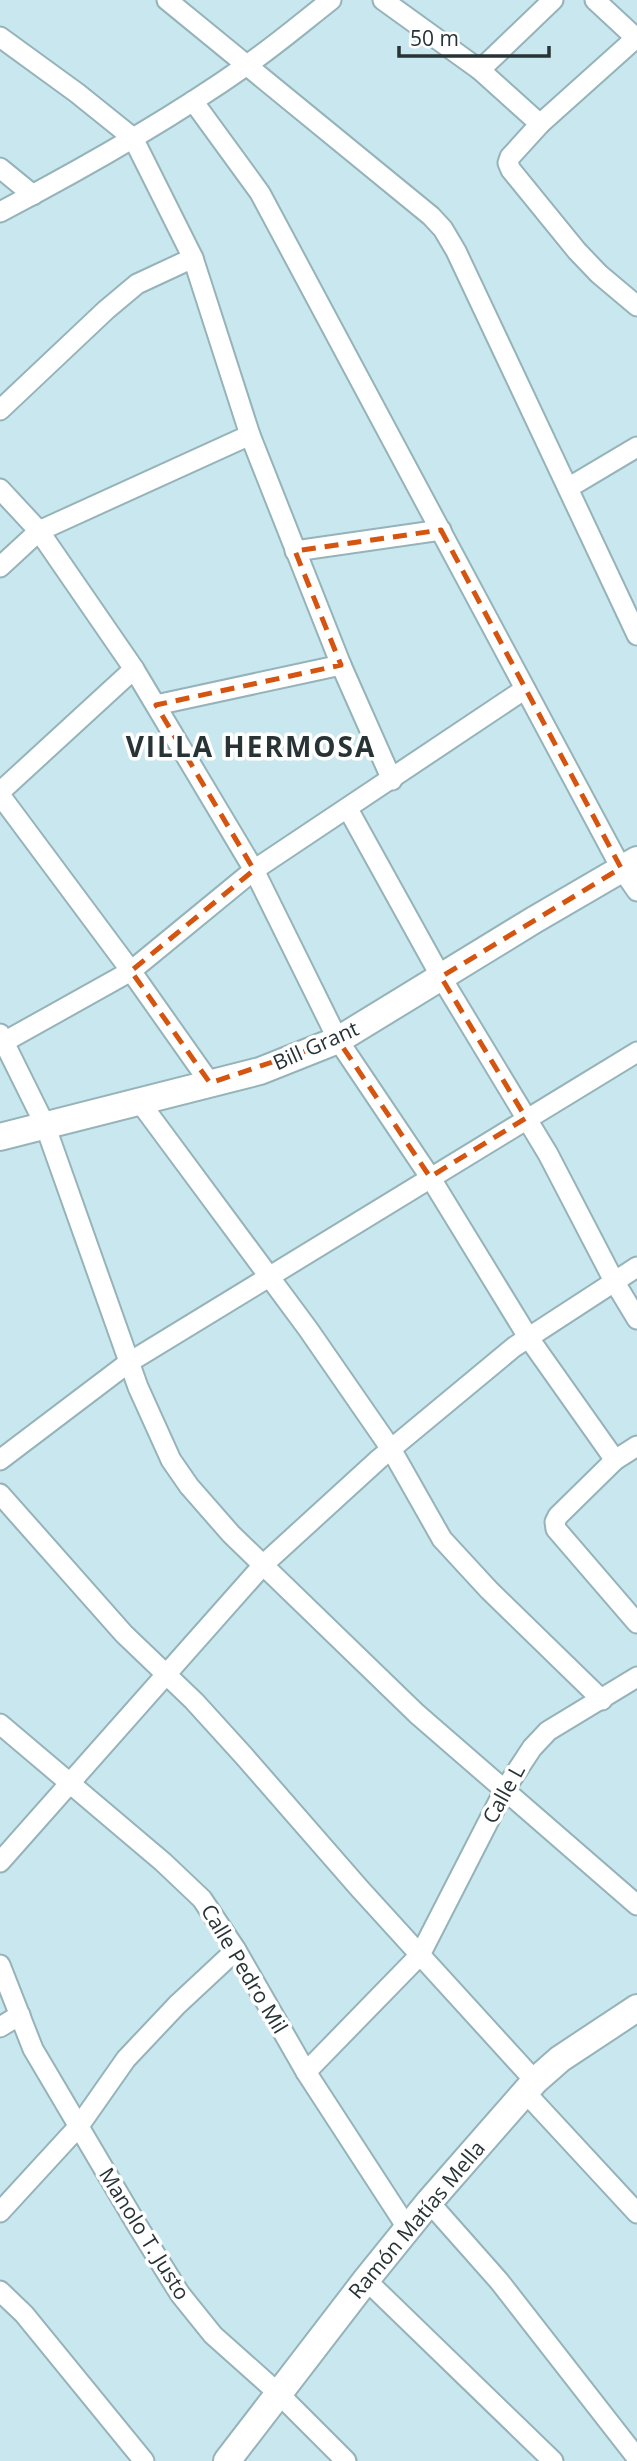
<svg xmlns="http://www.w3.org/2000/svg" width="637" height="2461" viewBox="0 0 637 2461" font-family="'Open Sans',sans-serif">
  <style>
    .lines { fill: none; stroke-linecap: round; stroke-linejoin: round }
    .street-casing { stroke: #95b3b9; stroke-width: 23 }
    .secondary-casing { stroke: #95b3b9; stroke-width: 30 }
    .street { stroke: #fff; stroke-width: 19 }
    .secondary { stroke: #fff; stroke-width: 26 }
    .marked { fill: none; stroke: #d55510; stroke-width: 5; stroke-dasharray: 14 9; stroke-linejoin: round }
    .labels { text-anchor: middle; stroke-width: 7; stroke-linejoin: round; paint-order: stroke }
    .street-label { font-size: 21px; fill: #273335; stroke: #fff }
    .district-label { font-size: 28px; font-weight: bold; letter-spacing: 2px; fill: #273335; stroke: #fff }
  </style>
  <rect width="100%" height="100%" fill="#c8e7ee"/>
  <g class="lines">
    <g class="street-casing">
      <g id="street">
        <polyline points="167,0 431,216 443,229 456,251 637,635"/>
        <polyline points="383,0 480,70 540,124"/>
        <polyline points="595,0 637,39"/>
        <polyline points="0,37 77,93 133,138 193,258 250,435 341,665 392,780"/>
        <polyline points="637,37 540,124 510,157 508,163 511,170 577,251 599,274 637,306"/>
        <polyline points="480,70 553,0"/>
        <polyline points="193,101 260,193 621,868 637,891"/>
        <polyline points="0,168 33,195"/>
        <path d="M0,212C84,168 169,120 247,65C276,45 303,22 331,0"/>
        <polyline points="0,410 106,310 137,284 193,258"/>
        <polyline points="568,488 637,447"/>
        <polyline points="0,489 39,531 134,669 254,870 338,1040 430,1177 528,1337 615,1460"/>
        <polyline points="295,551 441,530"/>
        <polyline points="0,567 39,531 250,435"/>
        <polyline points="156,705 341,665"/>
        <polyline points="0,792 134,669"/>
        <polyline points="0,795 131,971 210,1083"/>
        <polyline points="348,809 441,977 548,1154 614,1281 637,1319"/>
        <polyline points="0,1034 45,1125 138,1387 171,1460 189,1486 231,1534 417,1714 637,1905"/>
        <polyline points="4,1042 131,971 254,870 525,689"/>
        <polyline points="139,1101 308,1329 391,1449 442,1539 489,1590 602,1700"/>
        <polyline points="637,1446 615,1460 558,1516 555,1522 556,1529 637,1623"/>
        <polyline points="0,1460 128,1363 637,1052"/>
        <polyline points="0,1494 124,1634 194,1701 244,1756 360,1889 535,2081"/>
        <polyline points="0,1724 163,1862 202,1899 236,1950 306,2072 408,2229"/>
        <polyline points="0,1862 264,1564 379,1459 514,1347 637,1267"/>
        <polyline points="0,1965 33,2049 137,2225 180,2294 213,2335 278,2393 346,2461"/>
        <polyline points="0,2027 20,2015"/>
        <polyline points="306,2072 420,1955 505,1789 532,1748 548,1731 637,1677"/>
        <polyline points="525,2092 637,2213"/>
        <polyline points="429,2202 499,2281 637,2458"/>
        <polyline points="0,2212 79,2126 126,2059 177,2005 236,1950"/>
        <polyline points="366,2280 553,2461"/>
        <polyline points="0,2291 24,2314 144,2461"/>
      </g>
    </g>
    <g class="secondary-casing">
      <g id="secondary">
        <polyline points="0,1137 260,1071 338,1040 534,920 637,860"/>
        <polyline points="227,2461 366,2280 429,2202 535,2081 560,2059 637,2008"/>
      </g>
    </g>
    <use href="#street" class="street"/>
    <use href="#secondary" class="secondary"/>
  </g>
  <path class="marked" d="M441,530L621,868L441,977L526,1118L430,1177L338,1040L210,1083L131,971L254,870L156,705L341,665L295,551Z"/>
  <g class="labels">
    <g class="street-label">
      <text transform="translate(316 1046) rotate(-24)" y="7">Bill Grant</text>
      <text transform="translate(504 1794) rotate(-61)" y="7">Calle L</text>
      <text transform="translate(244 1969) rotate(59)" y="7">Calle Pedro Mil</text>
      <text transform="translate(417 2220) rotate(-50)" y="7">Ramón Matías Mella</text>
      <text transform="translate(144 2234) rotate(58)" y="7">Manolo T. Justo</text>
    </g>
    <g class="district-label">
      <text x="251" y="757">VILLA HERMOSA</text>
    </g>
  </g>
  <path d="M399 46v10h150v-10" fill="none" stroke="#273335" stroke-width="3.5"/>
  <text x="410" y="46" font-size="21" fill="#273335" stroke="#ffffff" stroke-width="5" paint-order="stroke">50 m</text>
</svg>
